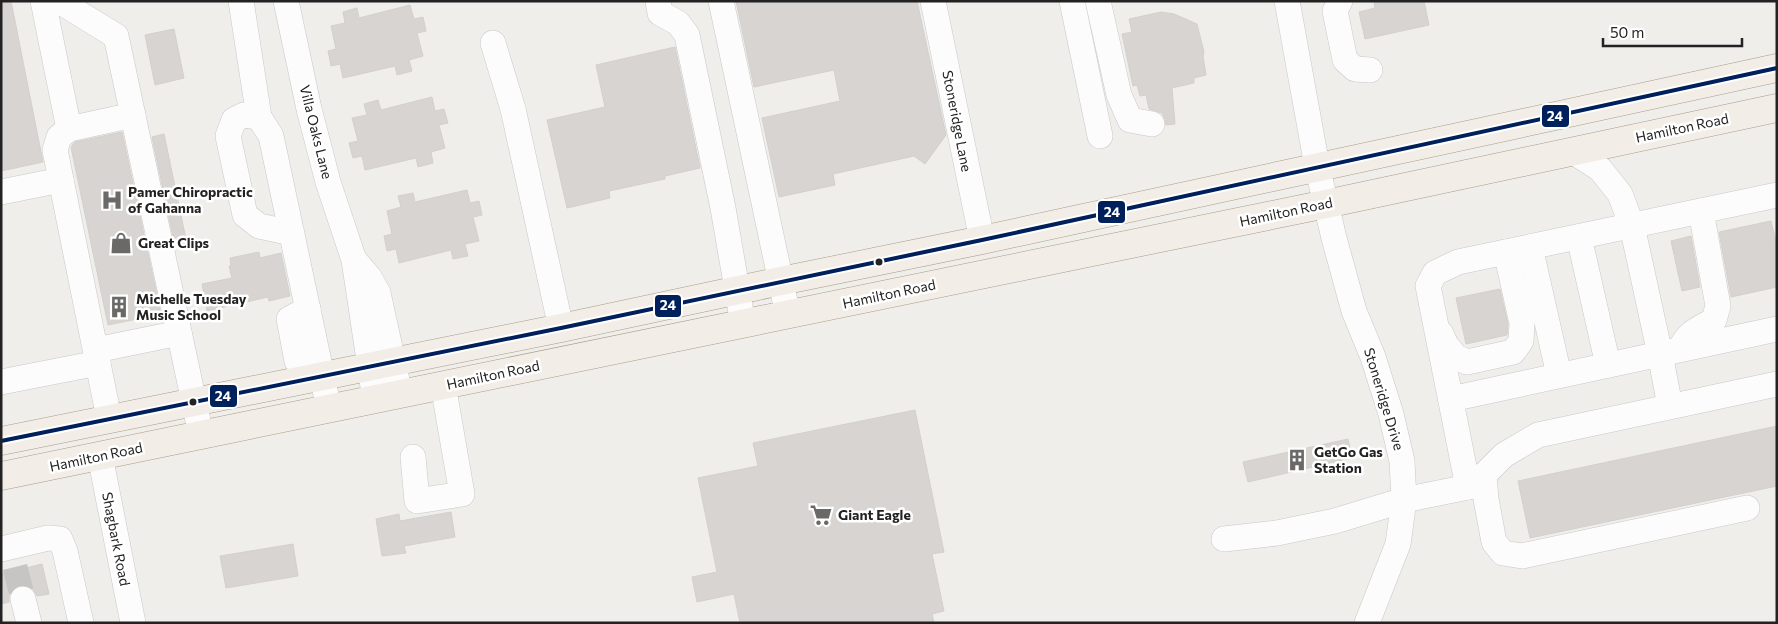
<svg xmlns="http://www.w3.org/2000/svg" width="1778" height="624" viewBox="0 0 1778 624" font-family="Commissioner,sans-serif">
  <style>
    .building { fill: #d7d4d2; stroke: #d3d0cc }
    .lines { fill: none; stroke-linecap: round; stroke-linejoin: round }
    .minor-tunnel { stroke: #c7c5c3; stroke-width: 25; stroke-dasharray: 25 12; stroke-linecap: butt }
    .minor-casing { stroke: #c9c8c7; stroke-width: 26 }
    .major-casing { stroke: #a79c86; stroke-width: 29 }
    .minor { stroke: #fdfcfc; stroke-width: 25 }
    .major { stroke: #f3ede7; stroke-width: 28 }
    .bus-1-casing { stroke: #fff; stroke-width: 8 }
    .bus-1 { stroke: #00205b; stroke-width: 4 }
    .bus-dot { fill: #222; stroke: #fff; stroke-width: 2 }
    .labels { text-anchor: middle; stroke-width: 5; stroke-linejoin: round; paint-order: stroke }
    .street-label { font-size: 14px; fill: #222; stroke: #fff }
    .poi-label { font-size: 14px; font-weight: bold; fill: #222; stroke: #fff; text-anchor: start }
    .line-badge { stroke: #fff; stroke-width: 2 }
    .badge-label { font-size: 14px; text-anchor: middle; font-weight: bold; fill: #fff }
  </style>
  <rect width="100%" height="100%" fill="#f0eeeb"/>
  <g class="building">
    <polygon points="1,1 11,1 43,162 1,171"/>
    <polygon points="736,1 917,1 946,135 925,164 914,156 833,174 835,185 779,197 762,118 840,101 834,70 754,87"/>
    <polygon points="1374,1 1424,1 1429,25 1365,39 1359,12 1375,8"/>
    <polygon points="410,5 414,19 423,17 426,31 417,33 423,56 409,60 412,71 397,75 395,66 343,78 340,64 331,66 328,51 336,49 331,26 345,23 343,12 357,8 359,18"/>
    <polygon points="1161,12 1174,14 1197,24 1204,52 1203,56 1206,75 1194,78 1194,83 1172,88 1175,124 1166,125 1165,119 1162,113 1149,109 1146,95 1140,96 1137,85 1133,86 1122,34 1132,32 1129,19"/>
    <polygon points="174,29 184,78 155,85 145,35"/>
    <polygon points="675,47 700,168 665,176 665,179 609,191 610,198 567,208 547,120 605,107 596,65"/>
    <polygon points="432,97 435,111 444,109 448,123 439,125 445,148 431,152 433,163 418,167 416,158 365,170 362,156 353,158 349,143 358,141 352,118 367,115 364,104 378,100 381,110"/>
    <polygon points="122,132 161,314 108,325 71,147 75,142"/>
    <polygon points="164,134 187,244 175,246 152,137"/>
    <polygon points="467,190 470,203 479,201 482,215 473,217 479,241 465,244 468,256 453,259 451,250 399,263 396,249 387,251 384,236 392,234 387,211 401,207 398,196 413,193 415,202"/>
    <polygon points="1771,221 1777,246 1777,287 1731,297 1719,232"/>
    <polygon points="1691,236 1700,287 1682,291 1671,241"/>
    <polygon points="259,252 260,258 281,253 290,296 269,301 268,297 207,311 202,284 232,278 229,266 231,266 230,258"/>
    <polygon points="1500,289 1508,324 1507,335 1466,344 1456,298"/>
    <polygon points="915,410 944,552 932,554 944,611 932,614 934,623 740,623 734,594 697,602 692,577 717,572 698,478 758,466 753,443"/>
    <polygon points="1777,426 1777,486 1530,538 1518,481"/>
    <polygon points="1348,439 1352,458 1248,482 1243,462"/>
    <polygon points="451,512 455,537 404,546 406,553 382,556 376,519 399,514 400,521"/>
    <polygon points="293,544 298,576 226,588 220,556"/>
    <polygon points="42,564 49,594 37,596 33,589 27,585 20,585 13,589 9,596 9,602 1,604 1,574"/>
  </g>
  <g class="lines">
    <polyline class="minor-tunnel" points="15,567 23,599"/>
    <g class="minor-casing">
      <g id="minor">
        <polyline points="43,1 69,129"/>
        <polyline points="59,1 116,36 201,435"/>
        <polyline points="241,1 259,117"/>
        <polyline points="286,1 309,109 328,182 354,260 375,400"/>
        <polyline points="658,1 660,13 678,23 687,35 723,208 743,324"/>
        <polyline points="721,1 788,315"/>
        <polyline points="933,1 982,240"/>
        <polyline points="1072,1 1100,136"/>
        <polyline points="1098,1 1119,95 1130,120 1152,124"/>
        <polyline points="1287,1 1317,166 1334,238 1354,311 1373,357 1391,414 1402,461 1404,500 1398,544 1367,623"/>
        <polyline points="1340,1 1335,11 1345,60 1355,69 1370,70"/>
        <polyline points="493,43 513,109 561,328"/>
        <polyline points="1572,151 1600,169 1620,194 1632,226 1660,354 1777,329"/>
        <polyline points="1,192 61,180"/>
        <polyline points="292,233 259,226 245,215 228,136 234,120 244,115 259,117 271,136 329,409"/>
        <polyline points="1579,237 1608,365"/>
        <polyline points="1530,247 1559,375"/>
        <polyline points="356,262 369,277 378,293 400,394"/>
        <polyline points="1441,334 1446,345 1456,357 1467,362 1513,352 1521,341 1522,323 1506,252"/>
        <path d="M1680,349C1689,331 1697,330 1714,320L1718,306L1701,211"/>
        <polyline points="96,350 179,333"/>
        <polyline points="297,361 289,319 308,309"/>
        <polyline points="1,382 98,363"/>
        <polyline points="1451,399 1660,354 1670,406"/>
        <polyline points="109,418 55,150 59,137 69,129 133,115"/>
        <polyline points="100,456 133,623"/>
        <polyline points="413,457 417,501 462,494 443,385"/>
        <polyline points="1484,475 1486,499 1494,542 1503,553 1522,556 1747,508"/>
        <polyline points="1468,487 1428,286 1435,273 1458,262 1777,195"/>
        <polyline points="1224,539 1277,533 1335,521 1404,500 1468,487 1475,484 1504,455 1538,435 1777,384"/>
        <polyline points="1,549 48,538 60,539 65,551 81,623"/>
        <polyline points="23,599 29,623"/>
      </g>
    </g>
    <g class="major-casing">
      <g id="major">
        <polyline points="1,441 561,328 781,281 982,240 1777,68"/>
        <polyline points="1,476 1326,204 1777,108"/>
      </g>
    </g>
    <use href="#minor" class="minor"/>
    <use href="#major" class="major"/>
    <g class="bus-1-casing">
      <polyline id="bus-1" points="1,441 561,328 982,240 1777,68"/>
    </g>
    <use href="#bus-1" class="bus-1"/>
  </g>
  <defs>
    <g id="hospital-bare" transform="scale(1.725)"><path d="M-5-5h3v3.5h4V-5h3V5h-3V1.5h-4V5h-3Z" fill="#6a6968" stroke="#fff" stroke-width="2.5" paint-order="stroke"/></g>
    <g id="shop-bare" transform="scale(1.725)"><path d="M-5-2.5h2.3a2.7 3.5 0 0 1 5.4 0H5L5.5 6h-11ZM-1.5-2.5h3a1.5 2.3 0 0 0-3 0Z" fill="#6a6968" stroke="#fff" stroke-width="2.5" paint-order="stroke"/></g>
    <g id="building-bare" transform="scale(1.725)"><path d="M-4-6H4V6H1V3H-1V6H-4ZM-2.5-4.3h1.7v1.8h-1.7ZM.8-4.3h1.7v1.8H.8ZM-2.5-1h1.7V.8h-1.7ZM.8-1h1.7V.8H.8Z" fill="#6a6968" stroke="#fff" stroke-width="2.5" paint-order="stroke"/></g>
    <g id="supermarket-bare" transform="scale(1.725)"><path d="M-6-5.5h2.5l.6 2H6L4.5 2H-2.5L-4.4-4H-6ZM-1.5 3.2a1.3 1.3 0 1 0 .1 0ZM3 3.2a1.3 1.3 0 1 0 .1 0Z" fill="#6a6968" stroke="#fff" stroke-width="2.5" paint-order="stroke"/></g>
  </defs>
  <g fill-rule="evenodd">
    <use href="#hospital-bare" x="112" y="200"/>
    <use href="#shop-bare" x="121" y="243"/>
    <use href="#building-bare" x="119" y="307"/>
    <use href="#building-bare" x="1297" y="460"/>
    <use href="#supermarket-bare" x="821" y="515"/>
  </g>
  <g class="bus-dot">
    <circle cx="879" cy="262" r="4.5"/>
    <circle cx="193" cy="402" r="4.5"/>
  </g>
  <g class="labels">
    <g class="street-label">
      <text transform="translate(957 121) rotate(79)" y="5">Stoneridge Lane</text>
      <text transform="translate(1682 128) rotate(-12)" y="5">Hamilton Road</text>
      <text transform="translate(316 132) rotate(76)" y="5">Villa Oaks Lane</text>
      <text transform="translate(1286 212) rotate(-12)" y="5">Hamilton Road</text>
      <text transform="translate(889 294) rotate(-12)" y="5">Hamilton Road</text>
      <text transform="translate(493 375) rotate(-12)" y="5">Hamilton Road</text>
      <text transform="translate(1384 399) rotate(73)" y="5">Stoneridge Drive</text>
      <text transform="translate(96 457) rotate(-12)" y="5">Hamilton Road</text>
      <text transform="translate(116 539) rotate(79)" y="5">Shagbark Road</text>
    </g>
    <g class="poi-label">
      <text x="128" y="197">Pamer Chiropractic<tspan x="128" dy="16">of Gahanna</tspan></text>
      <text x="138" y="248">Great Clips</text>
      <text x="136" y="304">Michelle Tuesday<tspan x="136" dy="16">Music School</tspan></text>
      <text x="1314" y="457">GetGo Gas<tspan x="1314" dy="16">Station</tspan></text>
      <text x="838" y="520">Giant Eagle</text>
    </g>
  </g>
  <g class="line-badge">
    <rect x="1541" y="104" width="29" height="24" rx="5" fill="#00205b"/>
    <rect x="1097" y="200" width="29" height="24" rx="5" fill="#00205b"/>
    <rect x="654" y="294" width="28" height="24" rx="5" fill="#00205b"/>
    <rect x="209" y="384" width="29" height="24" rx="5" fill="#00205b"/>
  </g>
  <g class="badge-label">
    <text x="1555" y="121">24</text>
    <text x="1112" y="217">24</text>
    <text x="668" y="310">24</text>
    <text x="223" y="401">24</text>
  </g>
  <rect width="1778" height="624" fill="none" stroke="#222222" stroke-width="5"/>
  <path d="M1603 38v8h139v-8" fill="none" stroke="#222222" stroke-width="2.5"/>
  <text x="1610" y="38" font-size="15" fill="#222222" stroke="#ffffff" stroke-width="4" paint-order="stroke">50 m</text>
</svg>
